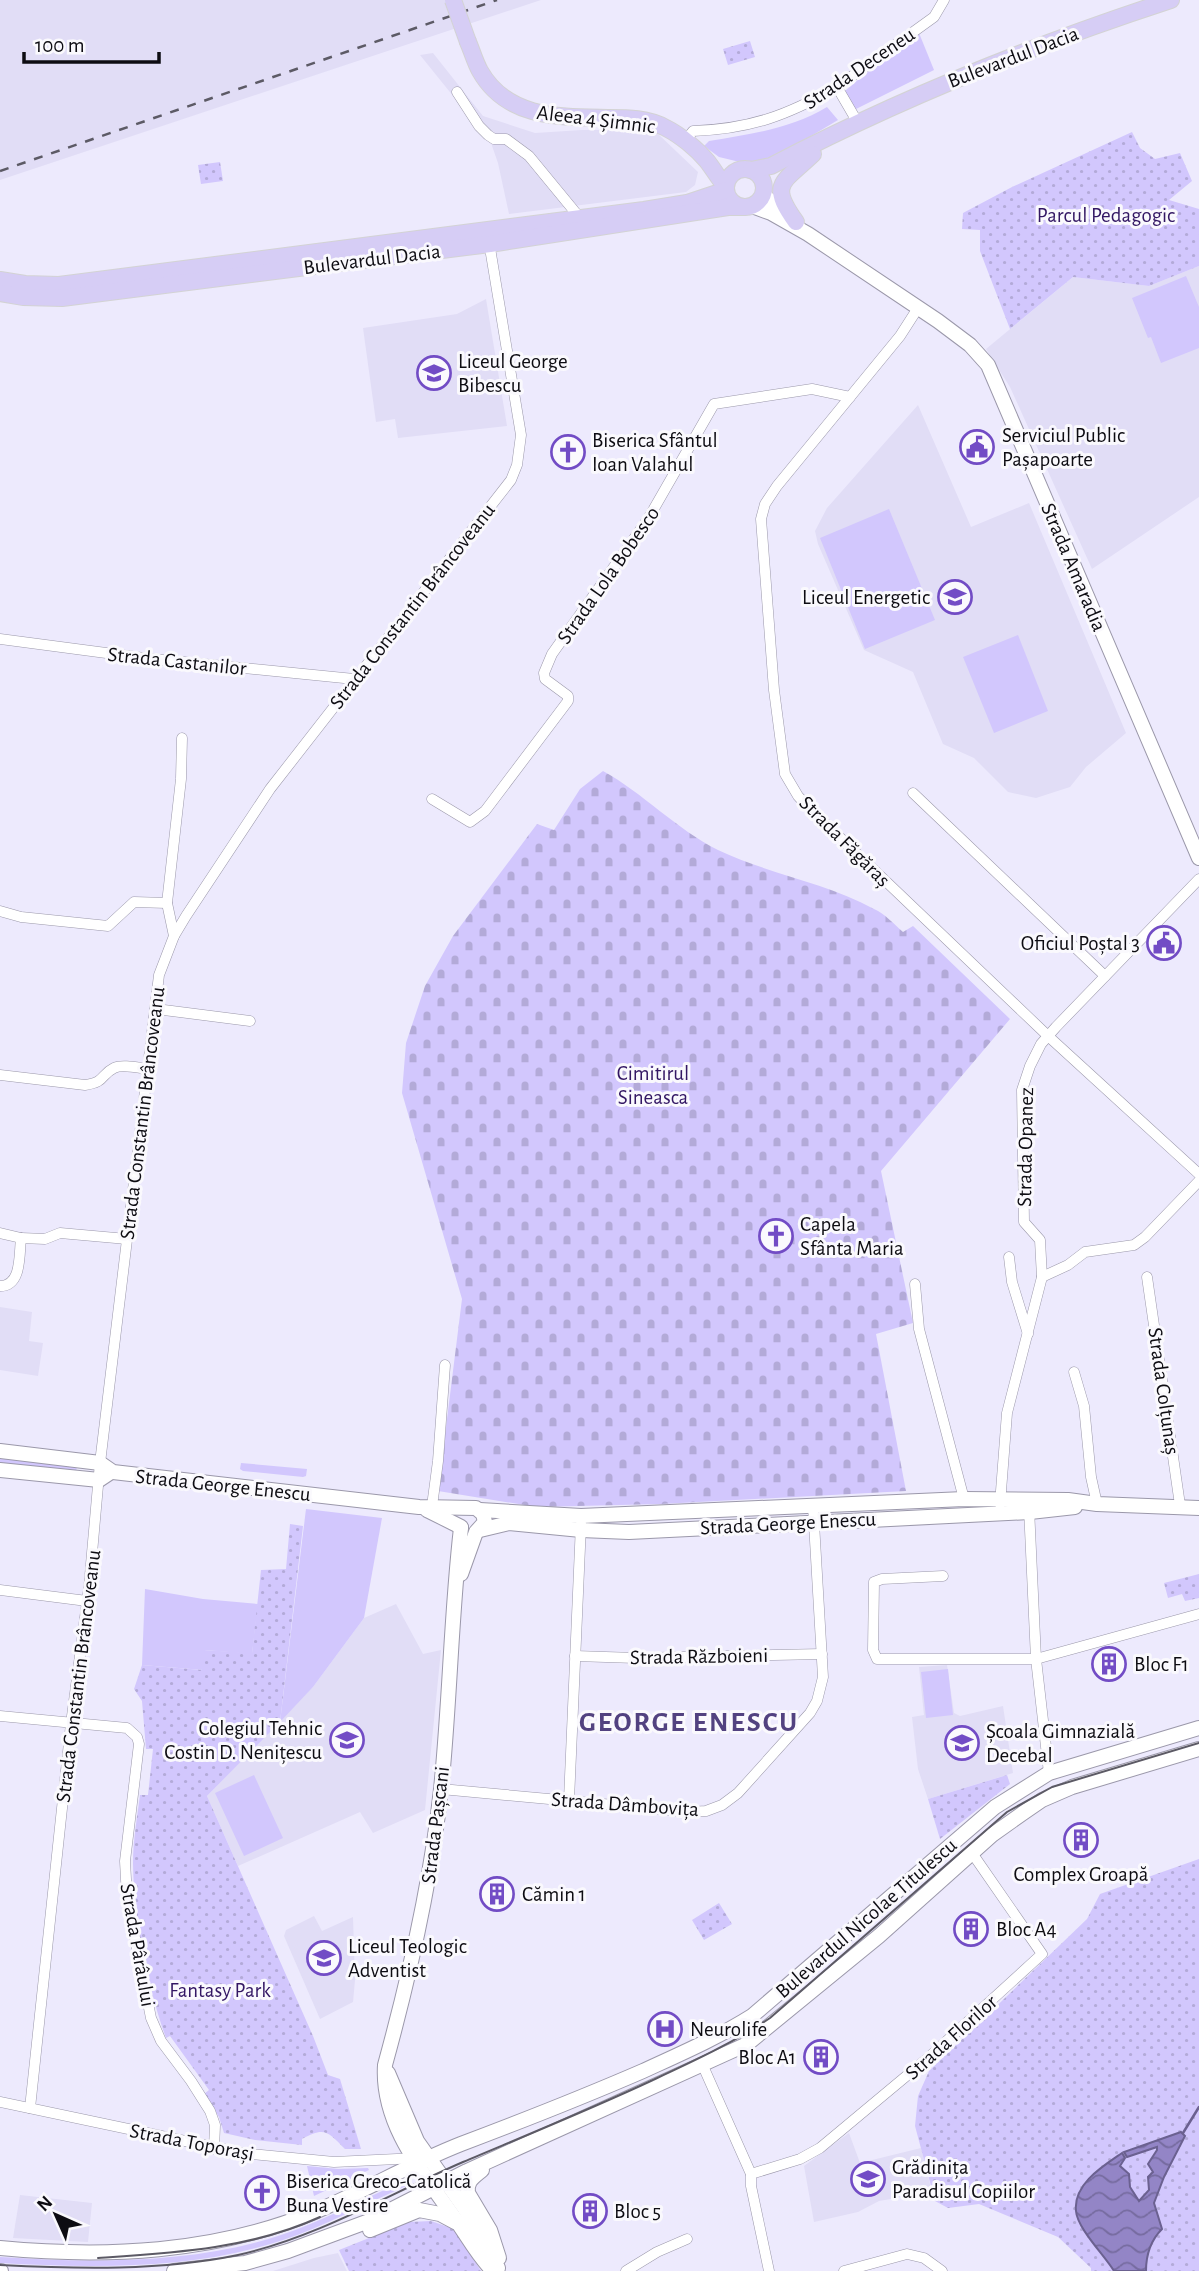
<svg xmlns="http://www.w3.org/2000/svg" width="1199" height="2271" viewBox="0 0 1199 2271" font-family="'Alegreya Sans',sans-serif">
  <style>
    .built { fill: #e1ddf6 }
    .grass { fill: #d2c7fd }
    .cemetery { fill: url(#cemetery-stones) }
    .park { fill: url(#park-dots) }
    .water { fill: url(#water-waves); stroke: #6b6190; stroke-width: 2 }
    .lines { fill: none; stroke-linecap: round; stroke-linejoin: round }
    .stream { stroke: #6b6190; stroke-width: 2.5 }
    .street-casing { stroke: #9b98aa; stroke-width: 11 }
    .secondary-casing { stroke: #9b98aa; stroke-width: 16 }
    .primary-casing { stroke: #d3d3d4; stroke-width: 18 }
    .street { stroke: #fff; stroke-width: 10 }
    .secondary { stroke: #fff; stroke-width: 14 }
    .primary { stroke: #d6cdf5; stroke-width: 16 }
    .tram { stroke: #5c5a65; stroke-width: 2 }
    .rail { stroke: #5c5a65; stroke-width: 2.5; stroke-dasharray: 9 9; stroke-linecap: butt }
    .primary-bridge-casing { stroke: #d3d3d4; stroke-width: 18; stroke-linecap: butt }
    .primary-bridge { stroke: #d6cdf5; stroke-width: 16 }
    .labels { text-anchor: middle; stroke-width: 6; stroke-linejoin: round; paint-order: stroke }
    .street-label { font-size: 21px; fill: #0d0c12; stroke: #faf9fd }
    .park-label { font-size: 21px; fill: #331764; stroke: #faf9fd }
    .poi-label { font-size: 21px; fill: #0d0c12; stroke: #faf9fd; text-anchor: start }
    .district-label { font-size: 28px; font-weight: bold; letter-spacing: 2px; fill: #524280; stroke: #faf9fd }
  </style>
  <defs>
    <pattern id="cemetery-stones" width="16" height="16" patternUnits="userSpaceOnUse" patternTransform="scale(1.75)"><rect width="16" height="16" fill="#d2c7fd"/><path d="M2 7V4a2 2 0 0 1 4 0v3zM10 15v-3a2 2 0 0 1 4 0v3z" fill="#b3aad8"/></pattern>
    <pattern id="park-dots" width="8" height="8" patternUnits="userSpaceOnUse" patternTransform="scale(1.75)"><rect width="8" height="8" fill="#d2c7fd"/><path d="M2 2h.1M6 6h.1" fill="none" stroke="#b3aad8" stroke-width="1.8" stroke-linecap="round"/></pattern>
    <pattern id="water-waves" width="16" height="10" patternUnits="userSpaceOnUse" patternTransform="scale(1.75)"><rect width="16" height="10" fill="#9385c6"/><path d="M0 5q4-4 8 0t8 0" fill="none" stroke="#766b9f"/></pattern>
  </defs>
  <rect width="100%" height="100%" fill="#edeafd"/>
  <g class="built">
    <polygon points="0,0 541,0 0,180"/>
    <polygon points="433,53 483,116 535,133 582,130 640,130 656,132 698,172 695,185 686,192 509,214 498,163 491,143 420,55"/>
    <polygon points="1199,266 1199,497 1092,569 1010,387 986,349 1073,277 1149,286"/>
    <polygon points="486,299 507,426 398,438 395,419 376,422 363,328 457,314"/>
    <polygon points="918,405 971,527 1029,503 1126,733 1086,767 1070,787 1036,798 1008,792 974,758 943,744 913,672 864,650 818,544 815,531 827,508"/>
    <polygon points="0,1307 32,1312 29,1341 43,1343 38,1376 0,1370"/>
    <polygon points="396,1604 423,1654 441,1650 425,1810 373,1833 360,1812 238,1866 207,1796 313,1687 364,1618"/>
    <polygon points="947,1665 954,1713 960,1716 1003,1706 1013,1773 928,1799 918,1769 912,1717 924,1715 919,1667"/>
    <polygon points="314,1916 322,1931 353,1917 355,1980 353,2002 320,2019 284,1936 286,1930"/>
    <polygon points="849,2133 860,2163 921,2148 932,2192 879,2201 858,2212 814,2222 804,2166"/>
    <polygon points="20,2195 92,2203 88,2242 13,2238"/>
    <polygon points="338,2253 347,2271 273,2271 314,2258"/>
  </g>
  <g class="grass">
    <polygon points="919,33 934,70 854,110 845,91 884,58"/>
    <path d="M827,107L838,120L766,163H744L719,157L704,146L709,141C751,134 790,129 827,107Z"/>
    <polygon points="1186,276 1199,307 1199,348 1161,363 1151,337 1148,338 1132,298"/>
    <polygon points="889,509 935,620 865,649 820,538"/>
    <polygon points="1018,635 1048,711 994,733 963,657"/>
    <polygon points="0,1454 77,1463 76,1476 0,1467"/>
    <polygon points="241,1463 307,1469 306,1476 303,1477 243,1471 240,1469"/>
    <polygon points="306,1509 382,1518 364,1618 313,1687 280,1722"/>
    <polygon points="145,1589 203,1599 258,1604 252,1654 205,1650 203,1670 142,1665"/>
    <polygon points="948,1669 953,1715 926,1718 921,1672"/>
    <polygon points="254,1775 283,1838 244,1856 215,1793"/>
    <polygon points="307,2166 338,2169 368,2168 369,2170 314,2196"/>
    <path d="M404,2181L406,2186C365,2204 325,2226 283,2240C193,2270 93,2268 0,2263V2257C91,2263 194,2264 281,2235C323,2221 363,2199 404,2181Z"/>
  </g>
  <path class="cemetery" d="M603,771C643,793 676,829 718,850C768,874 825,882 874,909C885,914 894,924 903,932L913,926L1010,1019L881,1171L913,1323L876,1334L906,1491L661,1504L537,1507L438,1491L462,1299L402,1093L406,1043L425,986L453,936L537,824L554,830L580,789Z"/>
  <g class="park">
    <polygon points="750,41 755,57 728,65 723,49"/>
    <polygon points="1132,132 1140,148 1155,159 1180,153 1192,181 1169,200 1199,209 1199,266 1149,286 1073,277 1010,329 980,251 980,230 962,229 963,213 1012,187"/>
    <polygon points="220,162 223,181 201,184 198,165"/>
    <path d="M290,1524L303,1526L280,1722L207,1796L313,2036L328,2075L340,2079L361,2149H345C328,2132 325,2126 302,2139V2145L255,2140L224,2133L219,2117L204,2094L209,2090L170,2036L166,2038C147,1984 134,1922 133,1864C133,1841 137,1818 140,1795H148L153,1749H146L142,1701L134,1689L142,1665L202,1670L204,1650L252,1653L261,1570L286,1569Z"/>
    <polygon points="1199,1574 1199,1598 1185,1601 1182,1594 1168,1598 1164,1583"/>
    <polygon points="1007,1775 1010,1784 940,1839 928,1799"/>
    <polygon points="1199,1859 1199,2271 1091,2271 1091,2268 1058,2237 979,2204 948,2208 935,2201 915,2126 918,2096 929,2071 1087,1919 1100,1894"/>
    <polygon points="719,1903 732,1924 704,1940 692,1920"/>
    <polygon points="431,2221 454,2229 481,2271 349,2271 339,2250 409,2222"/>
  </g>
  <path class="water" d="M1181,2132L1185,2136L1164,2177L1154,2203L1162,2229C1151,2240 1146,2256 1146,2271H1114C1105,2256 1077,2228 1076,2211C1073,2184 1103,2166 1122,2153L1125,2158L1120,2166L1129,2174L1130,2187L1139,2201L1149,2190L1148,2177L1153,2172L1148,2164L1157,2150V2147L1127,2157L1124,2152Z"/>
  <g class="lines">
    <polyline class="stream" points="1183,2133 1199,2107"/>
    <g class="street-casing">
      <g id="street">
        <polyline points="837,87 858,123"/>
        <polyline points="457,92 479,126 488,135 494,139 506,139 529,156 580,218"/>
        <path d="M685,141L693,131C751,129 788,115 837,87L934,17L944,0"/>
        <polyline points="918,308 900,336 777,486 765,504 761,519 774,690 785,774 798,796 808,807 1048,1036 1199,1174"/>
        <polyline points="0,639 144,658 354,679"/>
        <polyline points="913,793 1105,976"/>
        <polyline points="432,799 470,822 485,811 568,701 568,696 545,679 544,673 552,654 648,519 714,404 812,389 850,397"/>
        <polyline points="0,911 21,917 108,926 134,902 167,903"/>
        <polyline points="174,936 167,903 181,779 182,738"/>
        <polyline points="156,1009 250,1021"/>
        <path d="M0,1075L85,1085C106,1082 100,1075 114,1068C122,1064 139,1068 148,1069"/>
        <polyline points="0,1233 21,1238 45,1239 60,1233 127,1239"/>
        <polyline points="1009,1257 1012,1282 1028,1334"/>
        <polyline points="1042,1277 1068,1265 1085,1252 1134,1245 1145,1237 1199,1181"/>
        <polyline points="1147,1277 1180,1505"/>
        <polyline points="915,1284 919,1329 964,1499"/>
        <path d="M0,1286C22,1286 19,1255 21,1238"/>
        <polyline points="1074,1372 1084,1406 1091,1477 1097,1504"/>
        <polyline points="1000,1504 1007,1413 1042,1277 1040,1240 1024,1222 1022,1090 1030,1066 1041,1044 1056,1027 1199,879"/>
        <polyline points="432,1506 438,1461 445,1365"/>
        <polyline points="1029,1508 1036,1659 1049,1773"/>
        <polyline points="943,1576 882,1579 874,1582 873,1650 877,1659 1036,1659 1199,1614"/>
        <polyline points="0,1590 87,1601"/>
        <polyline points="575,1656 636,1658 822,1654"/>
        <polyline points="0,1716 127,1728 137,1737 139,1744 125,1861 127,1898 151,2018 161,2041 191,2081 210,2111 215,2125 214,2149"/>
        <polyline points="441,1789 690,1812 706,1811 722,1805 738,1793 810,1713 817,1701 823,1677 813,1506"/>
        <polyline points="569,1800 581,1524"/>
        <polyline points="703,2066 751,2174 751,2186 769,2271"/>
        <polyline points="0,2102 242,2153 334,2162 418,2158"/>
        <polyline points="30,2108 71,1724 89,1587 100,1463 159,975 174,936 186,916 270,789 511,480 517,465 521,435 489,242"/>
        <polyline points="751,2174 800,2159 820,2148 928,2058 1042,1954 972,1853"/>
        <polyline points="626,2271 657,2252 687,2239"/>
        <polyline points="844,2271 907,2254 924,2258 942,2271"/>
      </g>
    </g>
    <g class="secondary-casing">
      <g id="secondary">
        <polyline points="763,194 783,213"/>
        <polyline points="752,206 771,213 808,234 938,321 970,345 988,365 1199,858"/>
        <polyline points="0,1451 100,1463 113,1472 419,1507 476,1508 483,1514 485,1522 476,1532 461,1574"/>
        <polyline points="0,1470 99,1480 111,1472"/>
        <polyline points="427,1510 461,1527"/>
        <polyline points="480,1510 581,1516 964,1499 1068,1500 1097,1504 1199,1508"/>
        <path d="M461,1528C451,1614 450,1702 441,1789C431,1883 410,1974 385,2065C381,2126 426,2176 458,2223C469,2239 479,2257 493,2271"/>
        <polyline points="480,1530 509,1523 581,1530 629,1532 1030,1512 1075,1507"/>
        <polyline points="388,2073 417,2141 465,2209 498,2268"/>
        <path d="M482,2170C474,2177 466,2181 468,2193L490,2230L499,2258"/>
        <polyline points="370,2230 419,2210 440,2214 455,2222"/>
        <path d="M0,2248C106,2258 213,2253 312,2213C363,2192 410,2164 461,2144C522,2121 583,2097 643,2071C680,2054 717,2038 752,2016L995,1807L1049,1773L1199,1728"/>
        <polyline points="0,2271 1,2271"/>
        <polyline points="174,2271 245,2263 288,2251 369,2221 467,2171 747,2044 879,1936 992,1835 1023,1813 1042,1800 1072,1787 1199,1749"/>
      </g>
    </g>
    <g class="primary-casing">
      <g id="primary">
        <path d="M468,42C472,51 475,62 480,71C507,119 561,117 608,118C628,118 648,118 666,128C680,135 697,149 707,161C714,170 719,179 726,187"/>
        <circle cx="745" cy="188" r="19"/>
        <path d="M751,170L771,166C899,99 1033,45 1171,0"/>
        <path d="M796,222C768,183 783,183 813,154"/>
        <polyline points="0,280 25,284 59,285 644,210 687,203 726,190"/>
        <polyline points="0,293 23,297 62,298 490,244 728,207 744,207"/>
      </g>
    </g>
    <use href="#street" class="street"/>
    <use href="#secondary" class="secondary"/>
    <use href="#primary" class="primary"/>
    <g class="tram">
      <path d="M98,2258C174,2253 250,2249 320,2217"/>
      <path d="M0,2265C78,2269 161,2271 238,2255C318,2237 389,2194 463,2162C527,2135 591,2109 653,2080C694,2061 733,2043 770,2018L1007,1812L1052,1787L1199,1743"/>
    </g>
    <polyline class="rail" points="0,171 497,0"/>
    <g class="primary-bridge-casing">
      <polyline id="primary-bridge" points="453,0 468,42"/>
    </g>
    <use href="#primary-bridge" class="primary-bridge"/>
  </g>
  <defs>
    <g id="school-ring" transform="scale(1.75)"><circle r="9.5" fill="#faf9fd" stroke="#724cc5" stroke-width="1.5"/><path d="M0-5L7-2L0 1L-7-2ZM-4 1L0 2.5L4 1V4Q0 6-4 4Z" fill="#724cc5"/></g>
    <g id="civic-ring" transform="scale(1.75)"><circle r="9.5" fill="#faf9fd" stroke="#724cc5" stroke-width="1.5"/><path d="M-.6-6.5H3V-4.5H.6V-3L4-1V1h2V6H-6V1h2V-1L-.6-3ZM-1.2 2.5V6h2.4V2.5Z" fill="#724cc5"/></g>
    <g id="church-ring" transform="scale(1.75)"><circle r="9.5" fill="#faf9fd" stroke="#724cc5" stroke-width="1.5"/><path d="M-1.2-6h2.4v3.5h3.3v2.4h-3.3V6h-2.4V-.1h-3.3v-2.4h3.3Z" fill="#724cc5"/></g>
    <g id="building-ring" transform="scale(1.75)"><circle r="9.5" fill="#faf9fd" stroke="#724cc5" stroke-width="1.5"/><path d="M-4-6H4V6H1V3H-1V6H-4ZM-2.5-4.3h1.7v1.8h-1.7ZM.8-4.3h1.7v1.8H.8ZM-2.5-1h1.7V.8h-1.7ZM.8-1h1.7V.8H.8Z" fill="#724cc5"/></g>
    <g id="hospital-ring" transform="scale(1.75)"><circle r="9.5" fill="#faf9fd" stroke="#724cc5" stroke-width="1.5"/><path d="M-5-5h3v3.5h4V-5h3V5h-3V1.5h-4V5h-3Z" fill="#724cc5"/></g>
  </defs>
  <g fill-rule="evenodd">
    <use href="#school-ring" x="434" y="373"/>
    <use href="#civic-ring" x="977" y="447"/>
    <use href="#church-ring" x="568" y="452"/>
    <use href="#school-ring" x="955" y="597"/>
    <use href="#civic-ring" x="1164" y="943"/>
    <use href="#church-ring" x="776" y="1236"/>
    <use href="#building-ring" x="1109" y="1664"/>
    <use href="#school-ring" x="347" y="1740"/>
    <use href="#school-ring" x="962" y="1743"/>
    <use href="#building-ring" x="1081" y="1840"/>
    <use href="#building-ring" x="497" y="1894"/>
    <use href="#building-ring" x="971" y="1929"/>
    <use href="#school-ring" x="324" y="1958"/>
    <use href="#hospital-ring" x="665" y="2029"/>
    <use href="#building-ring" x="821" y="2057"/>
    <use href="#school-ring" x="868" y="2179"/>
    <use href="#church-ring" x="262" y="2193"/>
    <use href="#building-ring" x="590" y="2211"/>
  </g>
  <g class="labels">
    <g class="street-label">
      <text transform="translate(1013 57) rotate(-21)" y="7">Bulevardul Dacia</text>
      <text transform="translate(859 68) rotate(-34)" y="7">Strada Deceneu</text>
      <text transform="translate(596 119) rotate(7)" y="7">Aleea 4 Șimnic</text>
      <text transform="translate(372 259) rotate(-7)" y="7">Bulevardul Dacia</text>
      <text transform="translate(1074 567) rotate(67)" y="7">Strada Amaradia</text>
      <text transform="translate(608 575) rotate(-55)" y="7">Strada Lola Bobesco</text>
      <text transform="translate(412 606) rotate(-52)" y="7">Strada Constantin Brâncoveanu</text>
      <text transform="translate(177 661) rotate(6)" y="7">Strada Castanilor</text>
      <text transform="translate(845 841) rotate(45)" y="7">Strada Făgăraș</text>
      <text transform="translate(142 1113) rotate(-83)" y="7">Strada Constantin Brâncoveanu</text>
      <text transform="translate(1025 1147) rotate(-89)" y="7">Strada Opanez</text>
      <text transform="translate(1164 1391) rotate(82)" y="7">Strada Colțunaș</text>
      <text transform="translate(223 1485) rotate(6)" y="7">Strada George Enescu</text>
      <text transform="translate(788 1523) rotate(-3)" y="7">Strada George Enescu</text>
      <text transform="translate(699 1656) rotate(-1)" y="7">Strada Războieni</text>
      <text transform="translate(78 1676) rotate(-83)" y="7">Strada Constantin Brâncoveanu</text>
      <text transform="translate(625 1804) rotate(4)" y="7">Strada Dâmbovița</text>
      <text transform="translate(435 1825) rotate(-83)" y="7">Strada Pașcani</text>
      <text transform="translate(866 1918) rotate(-41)" y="7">Bulevardul Nicolae Titulescu</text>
      <text transform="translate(138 1945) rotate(80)" y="7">Strada Pârâului</text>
      <text transform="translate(951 2037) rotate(-42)" y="7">Strada Florilor</text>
      <text transform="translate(192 2142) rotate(11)" y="7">Strada Toporași</text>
    </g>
    <g class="park-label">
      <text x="1106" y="222">Parcul Pedagogic</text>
      <text x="653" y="1080">Cimitirul<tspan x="653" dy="24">Sineasca</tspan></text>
      <text x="220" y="1997">Fantasy Park</text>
    </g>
    <g class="poi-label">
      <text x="458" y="368">Liceul George<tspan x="458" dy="24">Bibescu</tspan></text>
      <text x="1002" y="442">Serviciul Public<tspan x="1002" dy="24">Pașapoarte</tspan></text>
      <text x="592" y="447">Biserica Sfântul<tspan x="592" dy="24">Ioan Valahul</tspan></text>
      <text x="930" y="604" text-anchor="end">Liceul Energetic</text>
      <text x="1140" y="950" text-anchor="end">Oficiul Poștal 3</text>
      <text x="800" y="1231">Capela<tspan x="800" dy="24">Sfânta Maria</tspan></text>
      <text x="1134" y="1671">Bloc F1</text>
      <text x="322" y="1735" text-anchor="end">Colegiul Tehnic<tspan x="322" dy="24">Costin D. Nenițescu</tspan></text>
      <text x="986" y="1738">Școala Gimnazială<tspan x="986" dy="24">Decebal</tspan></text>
      <text x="1081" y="1881" text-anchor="middle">Complex Groapă</text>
      <text x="522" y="1901">Cămin 1</text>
      <text x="996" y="1936">Bloc A4</text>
      <text x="348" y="1953">Liceul Teologic<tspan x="348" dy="24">Adventist</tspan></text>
      <text x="690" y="2036">Neurolife</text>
      <text x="796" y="2064" text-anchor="end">Bloc A1</text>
      <text x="892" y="2174">Grădinița<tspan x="892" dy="24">Paradisul Copiilor</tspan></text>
      <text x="286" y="2188">Biserica Greco-Catolică<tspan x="286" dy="24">Buna Vestire</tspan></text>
      <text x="614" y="2218">Bloc 5</text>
    </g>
    <g class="district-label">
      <text x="689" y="1731">GEORGE ENESCU</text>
    </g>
  </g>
  <g transform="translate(56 2215) rotate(315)" stroke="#faf9fd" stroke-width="5" paint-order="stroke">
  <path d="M0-5L12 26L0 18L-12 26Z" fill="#0d0c12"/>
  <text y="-10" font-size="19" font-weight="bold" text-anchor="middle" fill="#0d0c12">N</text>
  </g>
  <path d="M24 52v10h135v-10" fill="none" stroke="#0d0c12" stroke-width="3.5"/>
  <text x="35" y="52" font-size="21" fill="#0d0c12" stroke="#faf9fd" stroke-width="5" paint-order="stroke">100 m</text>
</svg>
